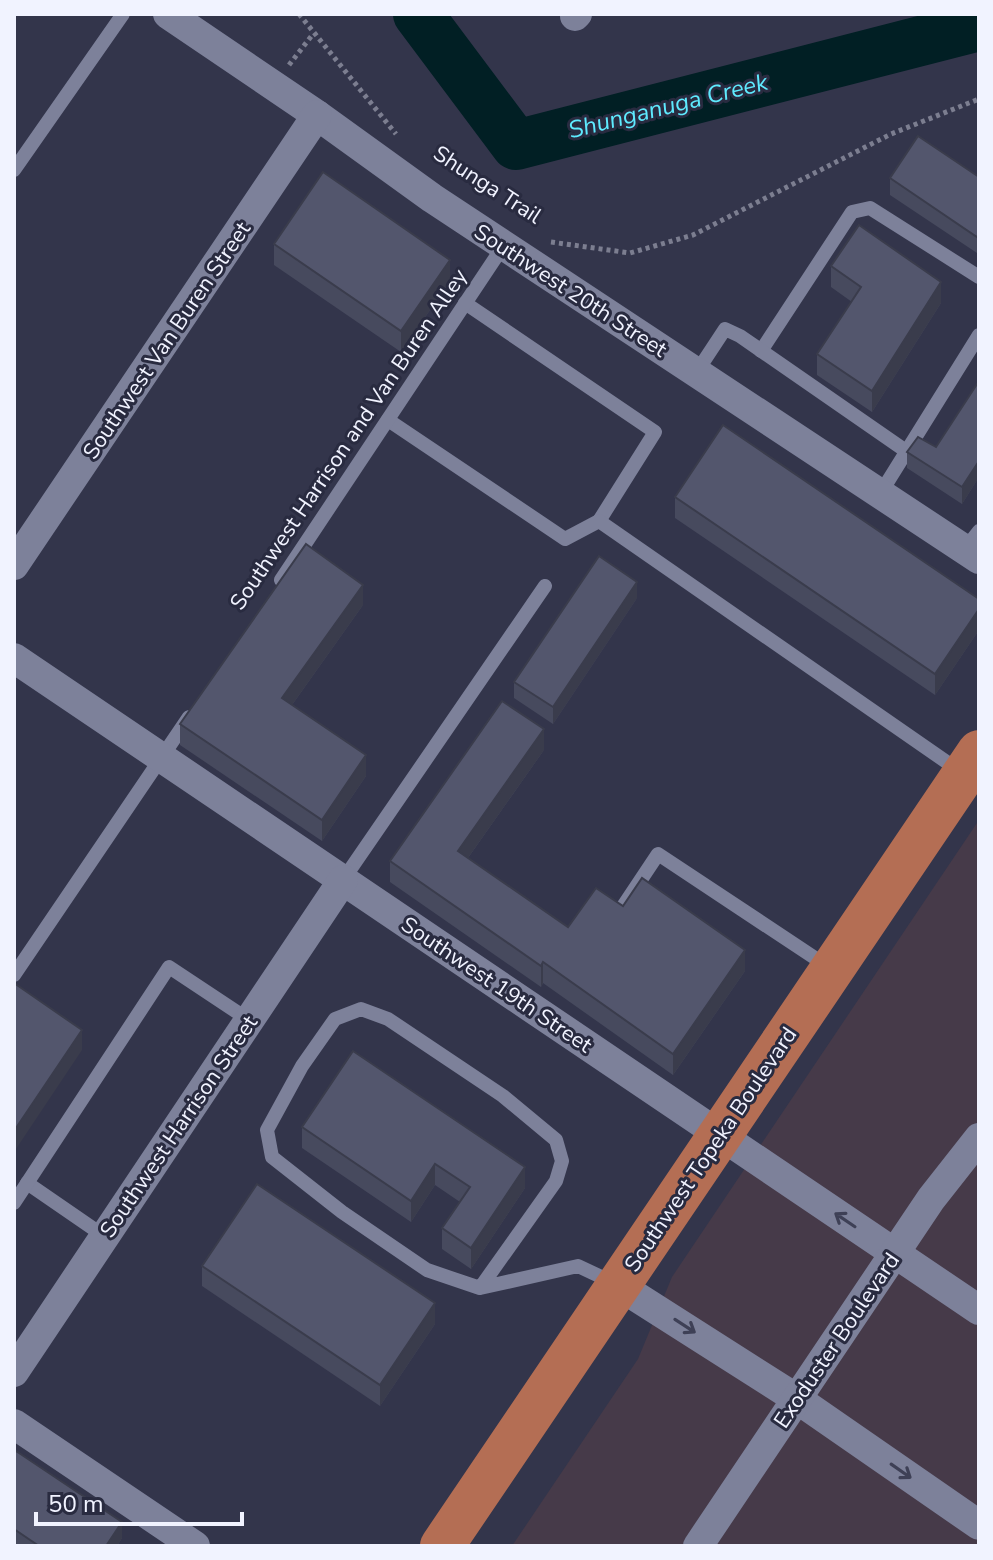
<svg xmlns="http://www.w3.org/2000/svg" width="993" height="1560" viewBox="0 0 993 1560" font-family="'Nunito Sans',sans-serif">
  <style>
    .commercial { fill: #463a49 }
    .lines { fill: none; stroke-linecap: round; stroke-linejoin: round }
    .river { stroke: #011f24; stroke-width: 50 }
    .path { stroke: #7c7e90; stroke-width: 5; stroke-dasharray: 4 4; stroke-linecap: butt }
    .lane { stroke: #7d819a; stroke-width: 14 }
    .street { stroke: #7d819a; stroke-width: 30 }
    .primary { stroke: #b46e54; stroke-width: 44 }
    .wall { fill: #474a5e }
    .shaded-wall { fill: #3a3c4c }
    .building { fill: #53566d; stroke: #3a3c4c; stroke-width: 2 }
    .oneway { stroke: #3e4056 }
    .labels { text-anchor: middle; stroke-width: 6; stroke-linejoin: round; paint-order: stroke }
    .street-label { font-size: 22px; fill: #f1f3ff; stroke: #292b40 }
    .water-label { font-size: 24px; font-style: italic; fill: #5eeafe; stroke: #292b40 }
  </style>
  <rect width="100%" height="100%" fill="#33354b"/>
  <polygon class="commercial" points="979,820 979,1546 512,1546 638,1359 672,1277"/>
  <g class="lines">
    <polyline class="river" points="418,14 516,145 979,26"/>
    <g class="path">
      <polyline points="299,14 396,134"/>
      <polyline points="289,65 313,34"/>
      <polyline points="551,242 630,253 693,235 891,134 979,99"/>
    </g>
    <g class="lane">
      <polyline points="14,170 123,14"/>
      <polyline points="465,303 655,432 599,521"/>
      <polyline points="761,351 852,212 870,208 979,277"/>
      <polyline points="696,373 725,329 740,336 906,451"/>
      <polyline points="388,420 565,539 599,521 961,772"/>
      <polyline points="880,494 979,335"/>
      <polyline points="964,550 979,531"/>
      <polyline points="281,580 504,245"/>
      <polyline points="343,880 545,586"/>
      <polyline points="622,908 658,854 827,966"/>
      <polyline points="14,975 189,717"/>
      <polyline points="27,1183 104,1236"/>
      <polyline points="14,1203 169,967 249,1020"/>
      <polyline points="480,1288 556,1181 562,1161 556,1140 503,1096 388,1019 361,1009 335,1019 302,1066 267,1130 272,1157 342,1212 427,1270 480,1288 578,1266 614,1283"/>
    </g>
    <g class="street">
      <polyline points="168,14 317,115 432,198 979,559"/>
      <polyline points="575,16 577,14"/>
      <polyline points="14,565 317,115"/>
      <polyline points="14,658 979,1310"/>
      <polyline points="618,1285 797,1399 979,1525"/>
      <polyline points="14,1372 343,880"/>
      <polyline points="14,1424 195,1546"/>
      <polyline points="698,1546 931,1199 979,1138"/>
    </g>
    <polyline class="primary" points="442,1546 979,752"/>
  </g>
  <g class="wall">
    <polygon points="979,177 977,253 890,195 890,178"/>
    <polygon points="274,244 450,281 401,352 274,265"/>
    <polygon points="831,266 941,303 872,412 817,375 817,354 852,302 831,287"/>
    <polygon points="979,381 979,477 962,504 907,468 907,452 936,447"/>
    <polygon points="675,497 979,599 979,630 935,695 675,518"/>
    <polygon points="637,598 553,724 514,698 514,682"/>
    <polygon points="363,605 292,705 366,776 322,841 180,745 180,724"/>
    <polygon points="544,750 468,858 568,927 623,906 745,971 673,1075 543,983 541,987 390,882 390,861"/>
    <polygon points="302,1127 525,1188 471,1269 442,1249 442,1228 460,1202 435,1185 411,1222 302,1148"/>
    <polygon points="202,1266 435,1324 380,1406 202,1286"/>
    <polygon points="14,1454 122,1538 117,1546 14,1546"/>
  </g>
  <g class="shaded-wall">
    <polygon points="979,234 979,250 977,253 977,237"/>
    <polygon points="450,260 450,281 401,352 401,331"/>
    <polygon points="941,282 941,303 872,412 872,391"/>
    <polygon points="979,461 979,477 962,504 962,487"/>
    <polygon points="637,582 637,598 553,724 553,707"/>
    <polygon points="363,585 363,605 282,719 282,698"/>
    <polygon points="979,609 979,630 935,695 935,674"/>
    <polygon points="544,729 544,750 458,872 458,851"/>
    <polygon points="366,755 366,776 322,841 322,820"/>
    <polygon points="745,950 745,971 673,1075 673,1054"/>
    <polygon points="543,962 543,983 541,987 541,966"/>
    <polygon points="82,1030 82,1050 14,1152 14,1131"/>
    <polygon points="435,1164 435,1185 411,1222 411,1201"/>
    <polygon points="525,1167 525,1188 471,1269 471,1248"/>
    <polygon points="435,1303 435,1324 380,1406 380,1385"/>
    <polygon points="122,1522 122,1538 117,1546 106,1546"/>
  </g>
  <g class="building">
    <polygon points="918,136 979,177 979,234 977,237 890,178"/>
    <polygon points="323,172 450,260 401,331 274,244"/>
    <polygon points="859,225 941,282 872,391 817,354 861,287 831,266"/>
    <polygon points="979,381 979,461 962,487 907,452 918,437 936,447"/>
    <polygon points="723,425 979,599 979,609 935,674 675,497"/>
    <polygon points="306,544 363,585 282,698 366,755 322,820 180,724"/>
    <polygon points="599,556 637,582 553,707 514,682"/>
    <polygon points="502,701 544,729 458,851 568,927 596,888 623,906 642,878 745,950 673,1054 543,962 541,966 390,861"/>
    <polygon points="14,983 82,1030 14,1131"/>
    <polygon points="353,1051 525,1167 471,1248 442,1228 470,1187 435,1164 411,1201 302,1127"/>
    <polygon points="257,1184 435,1303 380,1385 202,1266"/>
    <polygon points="16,1451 122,1522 106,1546 39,1546 14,1529 14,1454"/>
  </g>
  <defs><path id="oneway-shaft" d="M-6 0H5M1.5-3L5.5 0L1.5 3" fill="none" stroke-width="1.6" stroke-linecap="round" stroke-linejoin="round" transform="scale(2)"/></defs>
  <g class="oneway">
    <use href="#oneway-shaft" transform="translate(845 1220) rotate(-146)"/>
    <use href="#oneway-shaft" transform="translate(685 1326) rotate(33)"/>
    <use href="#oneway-shaft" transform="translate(901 1471) rotate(35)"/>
  </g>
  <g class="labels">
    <g class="street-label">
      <text transform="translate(488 184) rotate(33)" y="8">Shunga Trail</text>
      <text transform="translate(571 290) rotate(33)" y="8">Southwest 20th Street</text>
      <text transform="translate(166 340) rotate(-56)" y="8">Southwest Van Buren Street</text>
      <text transform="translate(348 439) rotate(-56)" y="8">Southwest Harrison and Van Buren Alley</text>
      <text transform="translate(497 984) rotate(34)" y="8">Southwest 19th Street</text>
      <text transform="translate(178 1126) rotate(-56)" y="8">Southwest Harrison Street</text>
      <text transform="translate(710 1149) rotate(-56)" y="8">Southwest Topeka Boulevard</text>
      <text transform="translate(836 1340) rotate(-56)" y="8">Exoduster Boulevard</text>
    </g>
    <g class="water-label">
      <text transform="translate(668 106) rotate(-14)" y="8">Shunganuga Creek</text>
    </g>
  </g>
  <rect width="993" height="1560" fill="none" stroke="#f1f3ff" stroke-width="32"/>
  <path d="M36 1512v12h206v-12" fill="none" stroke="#f1f3ff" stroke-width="4"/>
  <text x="48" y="1512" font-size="24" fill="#f1f3ff" stroke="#292b40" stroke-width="6" paint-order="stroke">50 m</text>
</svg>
